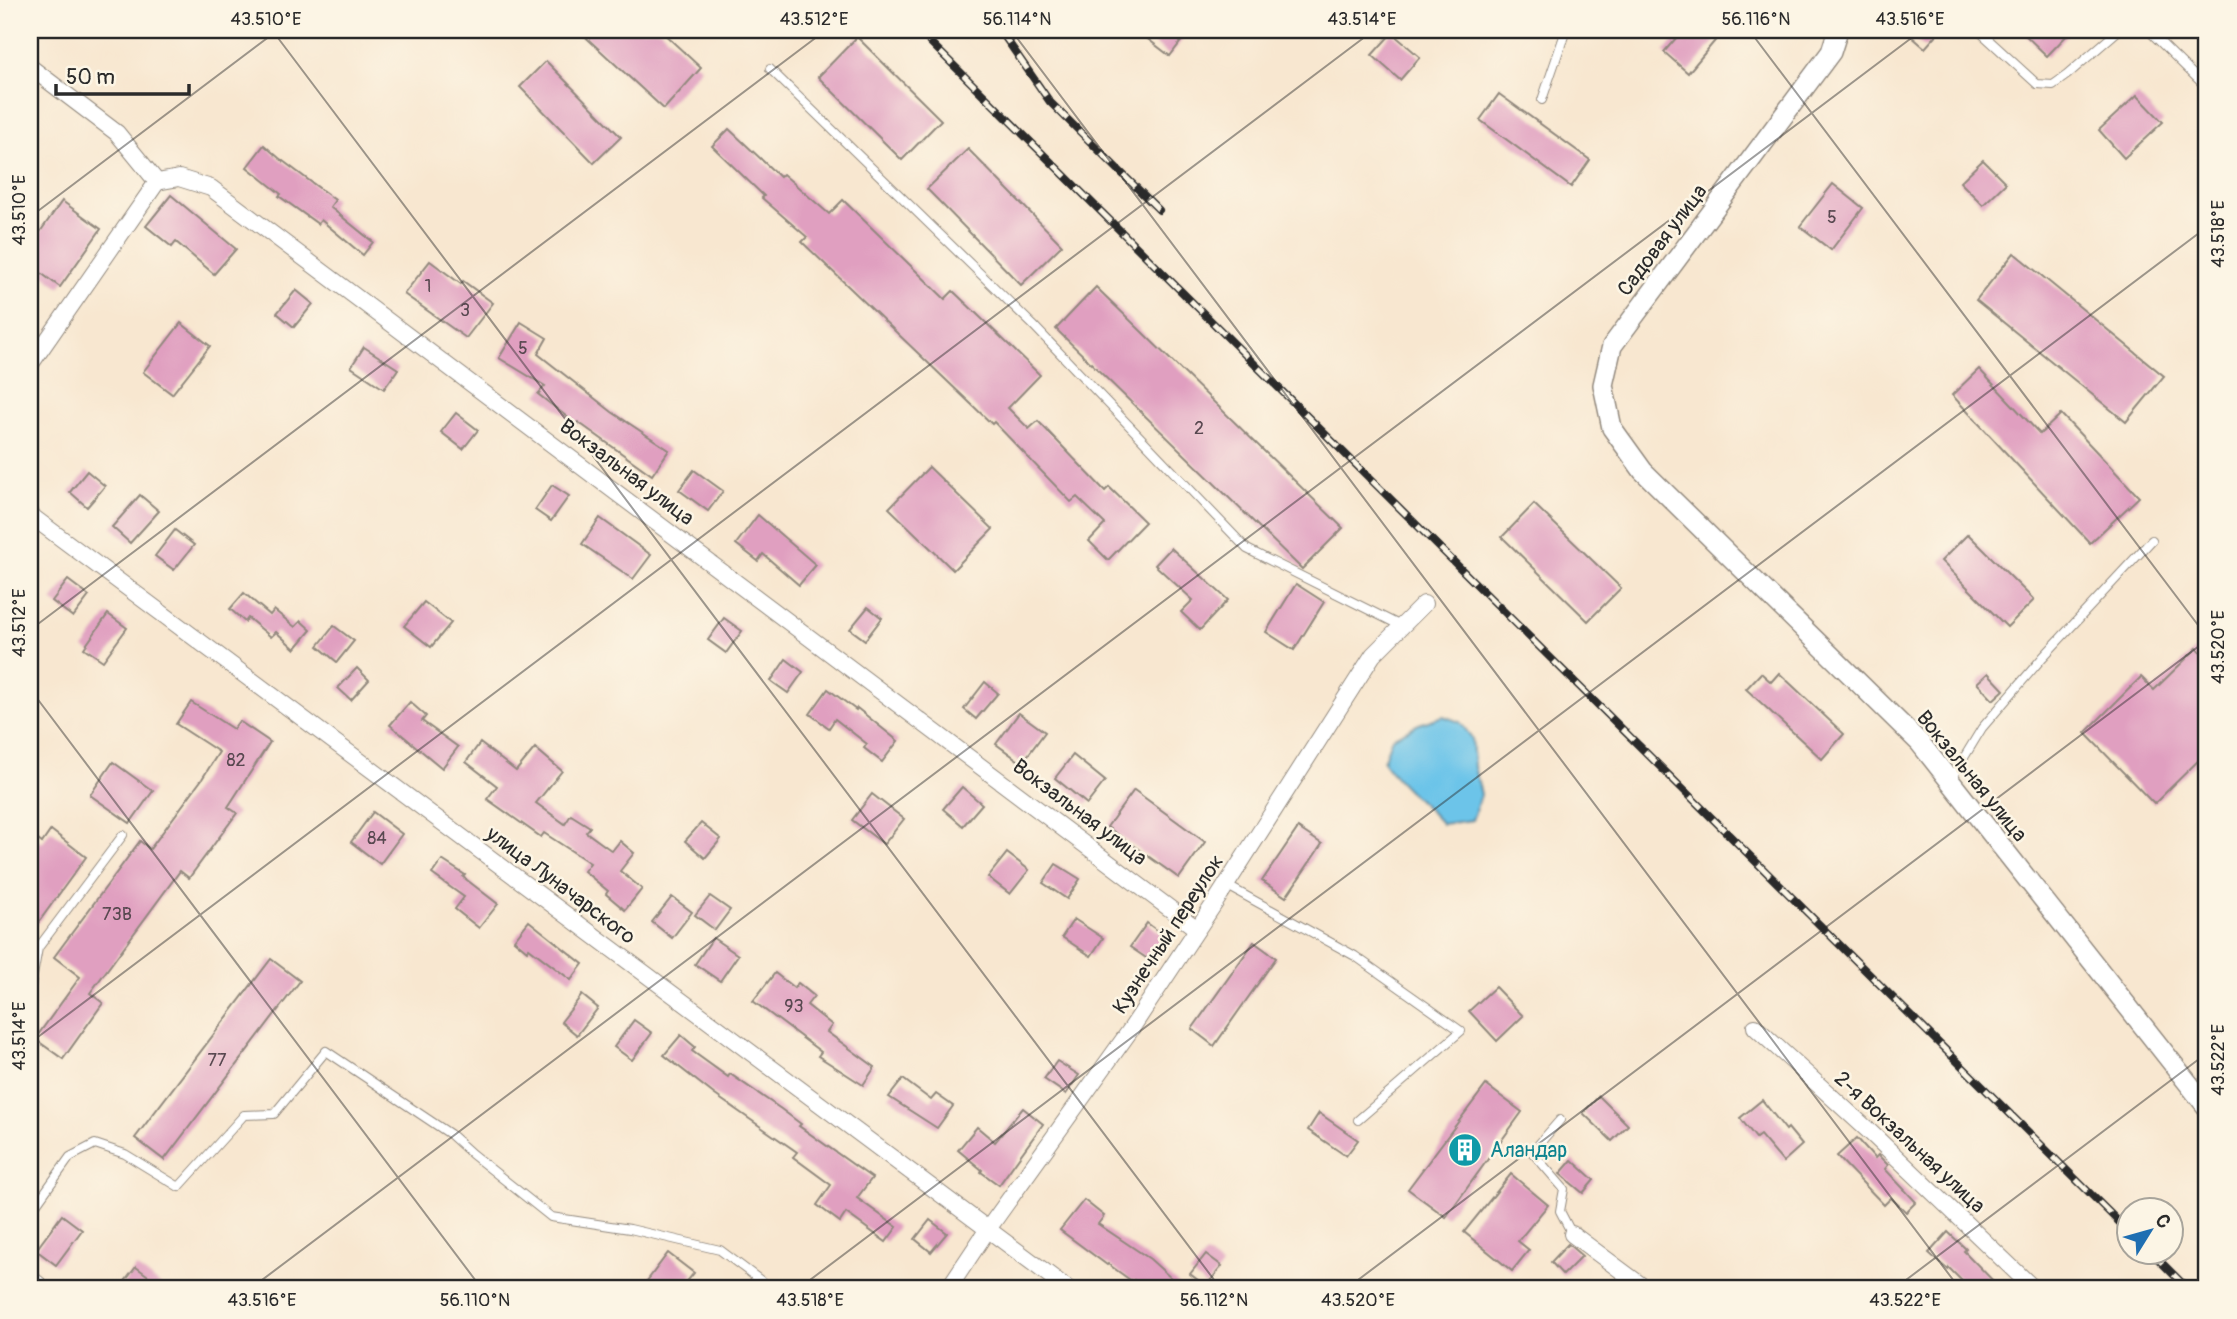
<svg xmlns="http://www.w3.org/2000/svg" width="2237" height="1319" viewBox="0 0 2237 1319" font-family="Pangolin,sans-serif">
  <style>
    .water { fill: #6cc4e9; stroke: #4c788a; stroke-width: 2 }
    .building { fill: #e09fc0 }
    .lines { fill: none; stroke-linecap: round; stroke-linejoin: round }
    .service-casing { stroke: #92897e; stroke-width: 10 }
    .minor-casing { stroke: #92897e; stroke-width: 18 }
    .tertiary-casing { stroke: #92897e; stroke-width: 22 }
    .service { stroke: #fff; stroke-width: 8 }
    .minor { stroke: #fff; stroke-width: 16 }
    .tertiary { stroke: #fff; stroke-width: 19 }
    .rail-casing { stroke: #2b2b2b; stroke-width: 8 }
    .rail { stroke: #fcf5e5; stroke-width: 5; stroke-dasharray: 16; stroke-linecap: butt }
    .ticks { fill: none; stroke: #2b2b2b; stroke-width: 2; stroke-opacity: 0.45 }
    .labels { text-anchor: middle; stroke-width: 5; stroke-linejoin: round; paint-order: stroke }
    .number-label { font-size: 18px; fill: #584850 }
    .street-label { font-size: 21px; fill: #2b2b2b; stroke: #fcf5e5 }
    .culture-label { font-size: 21px; fill: #0d838f; stroke: #fcf5e5; text-anchor: start }
    .neatline { fill: none; stroke: #2b2b2b; stroke-width: 2.5 }
    .ticks-label { font-size: 18px; text-anchor: middle; fill: #2b2b2b }
  </style>
  <rect width="100%" height="100%" fill="#fcf5e5"/>
  <filter id="ink" filterUnits="userSpaceOnUse"><feTurbulence type="fractalNoise" baseFrequency=".0143" numOctaves="2"/><feDisplacementMap in="SourceGraphic" scale="14" xChannelSelector="R" yChannelSelector="G"/><feConvolveMatrix kernelMatrix="1 2 1 2 8 2 1 2 1" color-interpolation-filters="sRGB"/></filter>
  <filter id="wash" filterUnits="userSpaceOnUse"><feTurbulence type="fractalNoise" baseFrequency=".00686" numOctaves="4" result="noise"/><feDisplacementMap in="SourceGraphic" scale="28" xChannelSelector="R" yChannelSelector="G"/><feGaussianBlur stdDeviation="1.57" result="paint"/><feColorMatrix in="noise" values="0 0 0 0 0 0 0 0 0 0 0 0 0 0 0 0 0 1.4 0 .05"/><feComposite in="paint" operator="in"/></filter>
  <g filter="url(#wash)">
    <rect width="100%" height="100%" fill="#f8e7d0"/>
    <path class="water" d="M1443,716L1460,722L1472,738L1474,767L1481,794L1472,820L1442,824C1422,801 1400,786 1383,761L1392,738L1419,724Z"/>
    <g id="blocks">
      <g class="building">
        <polygon points="578,30 660,30 701,68 664,109"/>
        <polygon points="1136,30 1176,30 1185,36 1170,56"/>
        <polygon points="1683,30 1724,30 1688,73 1664,52"/>
        <polygon points="1904,30 1941,30 1925,48"/>
        <polygon points="2020,30 2072,30 2047,56"/>
        <polygon points="1392,33 1420,57 1400,80 1372,55"/>
        <polygon points="857,37 941,120 902,160 818,77"/>
        <polygon points="546,61 621,137 594,163 520,87"/>
        <polygon points="1499,94 1590,160 1571,187 1480,120"/>
        <polygon points="2137,95 2163,122 2124,158 2099,130"/>
        <polygon points="729,129 780,177 783,174 829,214 843,200 945,299 953,291 1040,375 1008,408 1029,429 1038,421 1105,491 1109,487 1145,522 1108,560 1089,541 1105,524 1077,497 1071,502 994,422 992,424 802,242 807,237 762,198 764,196 712,146"/>
        <polygon points="264,145 279,158 335,200 330,207 373,242 363,255 321,220 318,224 279,196 281,194 247,167"/>
        <polygon points="968,149 1062,245 1021,285 927,189"/>
        <polygon points="1983,160 2006,183 1983,205 1960,182"/>
        <polygon points="1833,184 1863,208 1831,250 1800,226"/>
        <polygon points="171,195 236,249 214,274 176,242 172,247 146,226"/>
        <polygon points="62,201 101,229 60,287 30,265 30,246"/>
        <polygon points="2014,253 2164,376 2126,422 1976,300"/>
        <polygon points="430,261 461,284 463,281 493,303 466,338 404,294"/>
        <polygon points="1096,287 1343,528 1302,569 1056,329"/>
        <polygon points="296,290 313,304 294,327 277,313"/>
        <polygon points="521,322 547,338 538,354 612,412 669,450 652,475 578,422 576,424 538,394 545,386 499,358"/>
        <polygon points="181,323 210,346 172,394 143,372"/>
        <polygon points="364,347 398,369 384,389 351,367"/>
        <polygon points="1979,369 2040,434 2061,414 2139,497 2090,543 1952,395"/>
        <polygon points="456,413 478,430 463,449 441,432"/>
        <polygon points="929,467 993,529 953,570 889,508"/>
        <polygon points="694,470 723,491 708,511 679,490"/>
        <polygon points="87,471 105,486 87,507 70,492"/>
        <polygon points="552,485 569,496 551,521 535,510"/>
        <polygon points="140,495 159,511 130,543 112,527"/>
        <polygon points="1534,504 1621,588 1588,621 1502,537"/>
        <polygon points="758,515 816,565 799,585 763,554 758,561 736,544"/>
        <polygon points="600,518 651,555 633,579 582,544"/>
        <polygon points="175,530 194,545 174,570 155,556"/>
        <polygon points="1968,534 2034,600 2007,627 1941,561"/>
        <polygon points="1171,548 1228,600 1200,630 1181,612 1193,600 1155,565"/>
        <polygon points="68,580 89,596 73,617 52,601"/>
        <polygon points="1296,584 1324,602 1294,650 1266,632"/>
        <polygon points="244,593 270,615 274,610 295,627 301,621 311,630 295,649 276,632 271,637 248,618 245,622 230,609"/>
        <polygon points="424,602 451,623 431,647 404,626"/>
        <polygon points="868,607 882,618 865,640 850,629"/>
        <polygon points="108,614 127,628 103,661 84,648"/>
        <polygon points="724,618 742,631 726,653 708,640"/>
        <polygon points="334,626 354,641 337,662 318,646"/>
        <polygon points="2197,648 2207,659 2207,752 2154,804 2085,733 2141,677 2154,690"/>
        <polygon points="786,659 803,672 788,693 771,681"/>
        <polygon points="357,668 369,680 351,700 338,688"/>
        <polygon points="1761,673 1771,682 1779,673 1844,734 1822,759 1746,689"/>
        <polygon points="1988,673 2004,690 1993,700 1977,683"/>
        <polygon points="985,682 998,693 976,719 964,709"/>
        <polygon points="828,689 856,710 857,708 898,741 882,762 864,748 867,744 835,719 829,728 810,714"/>
        <polygon points="191,702 233,729 239,721 270,742 228,807 237,813 189,878 180,871 90,993 103,1003 63,1059 35,1039 80,977 54,957 140,841 150,849 202,779 219,752 176,724"/>
        <polygon points="410,702 426,716 422,721 458,747 442,768 390,725"/>
        <polygon points="1019,713 1045,732 1022,763 996,744"/>
        <polygon points="480,743 516,771 535,748 562,771 536,803 565,824 571,815 590,827 586,832 612,851 620,841 634,853 620,871 642,889 625,910 606,894 608,891 584,871 590,863 544,833 541,837 487,799 497,786 466,762"/>
        <polygon points="1073,755 1105,781 1087,804 1055,778"/>
        <polygon points="113,762 153,791 130,823 90,795"/>
        <polygon points="962,787 982,804 963,826 943,809"/>
        <polygon points="1134,790 1205,842 1179,878 1107,827"/>
        <polygon points="872,794 904,819 884,844 852,820"/>
        <polygon points="373,812 402,834 380,864 351,842"/>
        <polygon points="701,823 721,839 705,858 685,841"/>
        <polygon points="1298,828 1322,844 1286,897 1262,881"/>
        <polygon points="51,830 86,857 30,934 30,834 42,843"/>
        <polygon points="1007,853 1029,870 1010,894 988,877"/>
        <polygon points="442,860 465,875 463,877 498,904 479,928 455,909 464,897 432,874"/>
        <polygon points="1056,864 1080,879 1067,899 1043,883"/>
        <polygon points="710,896 730,910 715,930 695,915"/>
        <polygon points="672,897 692,912 672,938 652,922"/>
        <polygon points="1074,919 1103,938 1091,956 1062,937"/>
        <polygon points="529,921 583,964 571,980 529,948 527,951 514,940"/>
        <polygon points="1147,923 1169,939 1152,962 1130,947"/>
        <polygon points="713,938 738,955 720,981 695,964"/>
        <polygon points="1254,942 1276,958 1214,1046 1192,1029"/>
        <polygon points="271,959 300,981 164,1160 135,1138"/>
        <polygon points="775,973 794,988 798,983 814,996 807,1005 832,1025 827,1032 875,1067 863,1085 818,1056 821,1052 753,1001"/>
        <polygon points="1495,987 1523,1016 1497,1041 1469,1011"/>
        <polygon points="582,995 598,1008 577,1035 561,1022"/>
        <polygon points="634,1020 652,1033 632,1060 614,1047"/>
        <polygon points="681,1035 695,1047 692,1051 728,1077 730,1074 781,1109 801,1124 799,1126 872,1178 857,1198 897,1227 886,1242 846,1213 840,1222 817,1205 831,1185 793,1157 797,1152 715,1095 664,1055"/>
        <polygon points="1057,1061 1079,1075 1066,1094 1044,1079"/>
        <polygon points="903,1079 931,1100 936,1094 953,1106 937,1128 889,1097"/>
        <polygon points="1486,1085 1522,1112 1446,1217 1408,1189"/>
        <polygon points="1599,1096 1628,1125 1612,1141 1583,1113"/>
        <polygon points="1762,1100 1786,1130 1788,1128 1802,1145 1783,1162 1760,1135 1756,1138 1740,1118"/>
        <polygon points="1023,1108 1043,1124 999,1185 981,1172 982,1170 958,1150 977,1127 995,1142"/>
        <polygon points="1319,1113 1358,1140 1346,1156 1308,1130"/>
        <polygon points="1857,1138 1875,1158 1878,1155 1888,1165 1885,1169 1916,1202 1906,1212 1891,1198 1884,1205 1837,1156"/>
        <polygon points="1572,1160 1594,1180 1583,1193 1560,1174"/>
        <polygon points="1511,1174 1548,1205 1518,1241 1529,1250 1512,1271 1464,1232"/>
        <polygon points="1084,1200 1104,1216 1098,1224 1150,1259 1183,1289 1145,1289 1134,1280 1133,1282 1108,1264 1107,1265 1060,1230"/>
        <polygon points="62,1215 82,1230 56,1265 36,1250"/>
        <polygon points="930,1220 947,1233 931,1252 915,1239"/>
        <polygon points="1948,1232 1966,1249 1964,1251 2001,1289 1970,1289 1949,1268 1948,1270 1929,1253"/>
        <polygon points="1568,1244 1582,1256 1563,1275 1551,1262"/>
        <polygon points="668,1253 694,1273 681,1289 641,1289"/>
        <polygon points="1206,1254 1222,1266 1206,1286 1190,1274"/>
        <polygon points="136,1267 166,1289 119,1289"/>
      </g>
    </g>
  </g>
  <g filter="url(#ink)">
    <use href="#blocks" fill-opacity="0" stroke="#92897e" stroke-width="2"/>
    <g class="lines">
      <g class="service-casing">
        <g id="service">
          <polyline points="1978,30 2037,84 2053,85 2067,75 2119,30"/>
          <polyline points="2148,30 2207,88"/>
          <polyline points="770,69 1033,325 1247,549 1403,627"/>
          <polyline points="1542,100 1566,30"/>
          <polyline points="1951,779 1982,728 2043,657 2152,540"/>
          <polyline points="1226,885 1355,956 1461,1031 1358,1120"/>
          <polyline points="30,992 38,948 123,835"/>
          <polyline points="1560,1120 1532,1152 1564,1189 1560,1211 1572,1234"/>
          <polyline points="30,1213 70,1157 95,1144 125,1154 179,1187 244,1115 274,1114 326,1051 450,1134 472,1154 551,1217 630,1229 720,1250 772,1289"/>
        </g>
      </g>
      <g class="minor-casing">
        <g id="minor">
          <polyline points="30,67 117,133 157,182 179,178 211,188 1197,929"/>
          <polyline points="30,365 157,182"/>
          <polyline points="30,515 1068,1289"/>
          <polyline points="1755,1027 1869,1131 2034,1289"/>
          <polyline points="1572,1234 1646,1289"/>
          <polyline points="30,1278 44,1289"/>
          <polyline points="948,1289 988,1229 1129,1032 1216,901 1373,655 1424,604"/>
        </g>
      </g>
      <g class="tertiary-casing">
        <polyline id="tertiary" points="1838,30 1831,52 1612,346 1603,385 1612,428 1643,471 1920,743 2207,1107"/>
      </g>
      <use href="#service" class="service"/>
      <use href="#minor" class="minor"/>
      <use href="#tertiary" class="tertiary"/>
      <g class="rail-casing">
        <g id="rail">
          <polyline points="918,30 2128,1231"/>
          <polyline points="1000,30 1050,102 1159,210"/>
          <polyline points="2151,1252 2188,1289"/>
        </g>
      </g>
      <use href="#rail" class="rail"/>
    </g>
  </g>
  <path class="ticks" d="M272,30L1221,1289M1011,30L1960,1289M1749,30L2207,637M30,217L278,30M30,630L826,30M30,689L482,1289M30,1043L1374,30M250,1289L1922,30M798,1289L2207,227M1346,1289L2207,640M1894,1289L2207,1053"/>
  <defs>
    <g id="building-disc" transform="scale(1.75)"><circle r="9.5" fill="#0f9aa8" stroke="#fcf5e5"/><path d="M-4-6H4V6H1V3H-1V6H-4ZM-2.5-4.3h1.7v1.8h-1.7ZM.8-4.3h1.7v1.8H.8ZM-2.5-1h1.7V.8h-1.7ZM.8-1h1.7V.8H.8Z" fill="#fff"/></g>
  </defs>
  <g fill-rule="evenodd">
    <use href="#building-disc" x="1465" y="1150"/>
  </g>
  <g class="labels">
    <g class="number-label">
      <text x="1832" y="223">5</text>
      <text x="428" y="292">1</text>
      <text x="465" y="316">3</text>
      <text x="523" y="354">5</text>
      <text x="1199" y="434">2</text>
      <text x="236" y="766">82</text>
      <text x="377" y="844">84</text>
      <text x="117" y="920">73В</text>
      <text x="794" y="1012">93</text>
      <text x="217" y="1066">77</text>
    </g>
    <g class="street-label">
      <text transform="translate(1662 240) rotate(-53)" y="7">Садовая улица</text>
      <text transform="translate(627 472) rotate(37)" y="7">Вокзальная улица</text>
      <text transform="translate(1972 776) rotate(51)" y="7">Вокзальная улица</text>
      <text transform="translate(1080 812) rotate(37)" y="7">Вокзальная улица</text>
      <text transform="translate(561 885) rotate(37)" y="7">улица Луначарского</text>
      <text transform="translate(1168 934) rotate(-57)" y="7">Кузнечный переулок</text>
      <text transform="translate(1910 1142) rotate(43)" y="7">2-я Вокзальная улица</text>
    </g>
    <g class="culture-label">
      <text x="1490" y="1157">Аландар</text>
    </g>
  </g>
  <rect width="2237" height="1319" fill="none" stroke="#fcf5e5" stroke-width="77"/>
  <g transform="translate(2150 1231) rotate(53)"><circle r="33" fill="#fcf5e5" stroke="#a8a49b" stroke-width="2"/>
  <path d="M0-5L12 26L0 18L-12 26Z" fill="#1f6fb2"/>
  <text y="-10" font-size="19" font-weight="bold" text-anchor="middle" fill="#2b2b2b">С</text>
  </g>
  <path d="M56 84v10h133v-10" fill="none" stroke="#2b2b2b" stroke-width="3.5"/>
  <text x="66" y="84" font-size="21" fill="#2b2b2b" stroke="#fcf5e5" stroke-width="5" paint-order="stroke">50 m</text>
  <rect x="38" y="38" width="2160" height="1242" class="neatline"/>
  <g class="ticks-label">
    <text x="266" y="25">43.510°E</text>
    <text x="814" y="25">43.512°E</text>
    <text x="1017" y="25">56.114°N</text>
    <text x="1362" y="25">43.514°E</text>
    <text x="1756" y="25">56.116°N</text>
    <text x="1910" y="25">43.516°E</text>
    <text transform="translate(19 210) rotate(-90)" y="6">43.510°E</text>
    <text transform="translate(2218 234) rotate(-90)" y="6">43.518°E</text>
    <text transform="translate(19 623) rotate(-90)" y="6">43.512°E</text>
    <text transform="translate(2218 647) rotate(-90)" y="6">43.520°E</text>
    <text transform="translate(19 1036) rotate(-90)" y="6">43.514°E</text>
    <text transform="translate(2218 1060) rotate(-90)" y="6">43.522°E</text>
    <text x="262" y="1306">43.516°E</text>
    <text x="475" y="1306">56.110°N</text>
    <text x="810" y="1306">43.518°E</text>
    <text x="1214" y="1306">56.112°N</text>
    <text x="1358" y="1306">43.520°E</text>
    <text x="1905" y="1306">43.522°E</text>
  </g>
</svg>
